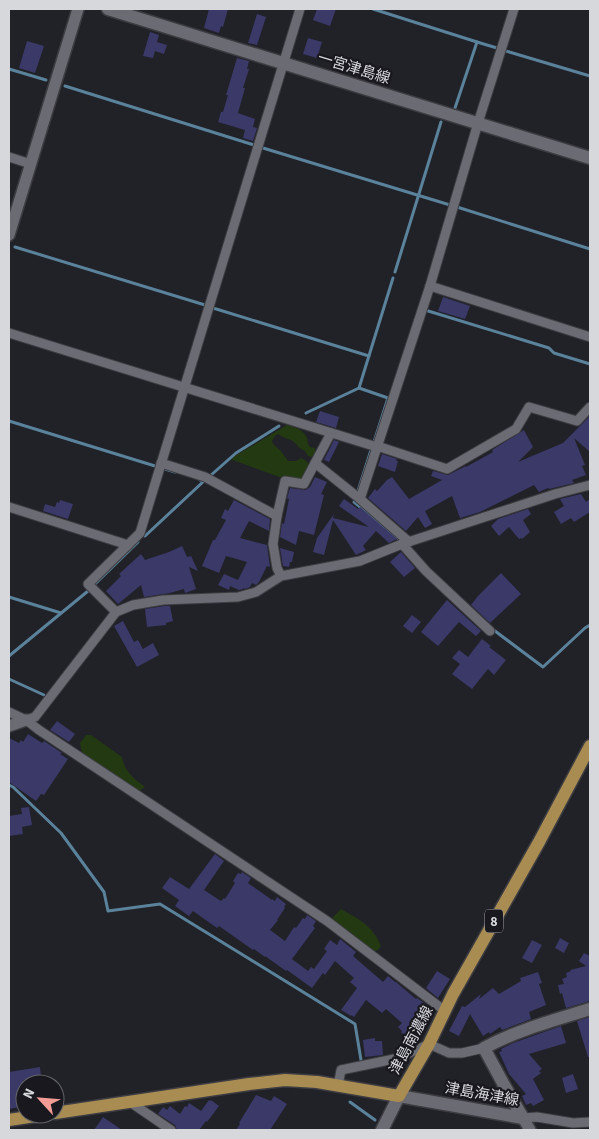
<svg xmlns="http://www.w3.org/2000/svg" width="599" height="1139" viewBox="0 0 599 1139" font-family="'Source Sans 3','Noto Sans JP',sans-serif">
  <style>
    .green { fill: #223911 }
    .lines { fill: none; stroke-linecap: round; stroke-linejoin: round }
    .stream { stroke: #5a839b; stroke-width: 3 }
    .building { fill: #3a3968 }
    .minor-casing { stroke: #3c3c41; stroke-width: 11 }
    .tertiary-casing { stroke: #3c3c41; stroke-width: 14 }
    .secondary-casing { stroke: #3c3c41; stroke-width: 15 }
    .primary-casing { stroke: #3c3c41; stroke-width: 15 }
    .minor { stroke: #6b6c73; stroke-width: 9 }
    .tertiary { stroke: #6b6c73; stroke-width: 11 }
    .secondary { stroke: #6b6c73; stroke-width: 12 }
    .primary { stroke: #a88c52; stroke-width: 12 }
    .labels { text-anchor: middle; stroke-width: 4.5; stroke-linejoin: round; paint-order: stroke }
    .shield { fill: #18181e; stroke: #9e9ea3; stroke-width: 1 }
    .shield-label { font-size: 14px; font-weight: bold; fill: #d7d8dc }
    .street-label { font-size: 15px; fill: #d7d8dc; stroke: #18181e }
  </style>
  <rect width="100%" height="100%" fill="#212128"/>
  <g class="green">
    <path d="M287,425C297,428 308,431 308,444L310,447L315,448V454L311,457L308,456L305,451C298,449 297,443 291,440C286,438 282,437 278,434L275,436L272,441L273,444L281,451L288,461H296L301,458L305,460L311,466L302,482L282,478L230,459Z"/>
    <path d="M86,735H91L122,757C125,772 133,778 145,787L138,792L82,754L80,743Z"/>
    <path d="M341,909C359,919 373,926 381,946L378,950L374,952L331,919Z"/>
  </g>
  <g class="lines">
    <g class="stream">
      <polyline points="373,9 477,42"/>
      <polyline points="506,51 590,76"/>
      <polyline points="9,69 46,80"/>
      <polyline points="65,86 254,145"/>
      <polyline points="455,108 477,42 497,48"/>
      <polyline points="263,148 450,205"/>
      <polyline points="457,207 590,249"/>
      <polyline points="15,247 205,305"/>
      <polyline points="395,272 441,122"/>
      <polyline points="213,308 369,356"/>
      <polyline points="425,310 549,348 554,353 590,364"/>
      <polyline points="359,388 388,398 374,442"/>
      <polyline points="306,413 359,388 393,278"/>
      <polyline points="9,421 155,466"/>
      <polyline points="165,469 175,472"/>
      <polyline points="210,476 236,453 279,426"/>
      <polyline points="358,491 371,450"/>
      <polyline points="354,502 399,539"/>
      <polyline points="145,536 204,481 200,480"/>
      <polyline points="95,584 138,542"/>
      <polyline points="9,597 61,613"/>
      <polyline points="491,628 543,667 585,628 590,625"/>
      <polyline points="9,656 88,591"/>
      <polyline points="9,679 44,695"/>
      <polyline points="9,785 13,787 61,833 104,892 108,911 160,904 355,1024 361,1060"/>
      <polyline points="350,1102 375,1120"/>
    </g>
  </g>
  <g class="building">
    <polygon points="209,9 228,9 223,27 221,26 219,33 204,28"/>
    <polygon points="317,9 336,9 330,26 313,20"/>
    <polygon points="257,14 266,17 257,45 248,43"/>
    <polygon points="150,32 159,35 157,42 167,45 164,54 155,51 153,58 143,56"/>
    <polygon points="308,38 322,42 317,58 303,54"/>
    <polygon points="27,41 44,46 35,73 19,68"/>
    <polygon points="237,58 249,61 247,69 249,69 243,88 245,88 238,113 255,119 253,127 257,128 253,141 243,138 245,130 218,122 221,112 223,112 228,95 226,95"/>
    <polygon points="443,297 470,306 465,319 438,311"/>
    <polygon points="320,411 339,417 336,428 316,422"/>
    <polygon points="590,416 590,452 574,438 585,465 582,466 586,475 572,480 574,483 549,489 548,488 539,492 534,485 480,512 460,518 452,496 425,511 432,524 425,528 418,517 406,531 368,498 375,489 377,491 387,480 392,477 409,499 442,480 431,476 433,471 448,475 466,466 466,467 493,452 492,450 524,430 533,447 518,462 563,443"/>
    <polygon points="334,440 339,442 329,462 324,460"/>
    <polygon points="382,454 397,459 396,461 398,461 395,472 378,466"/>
    <polygon points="315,477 327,482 321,494 324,495 314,535 299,531 296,545 280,537 282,523 284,524 289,499 287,498 290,488 306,490 310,487"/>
    <polygon points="581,494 586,502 590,499 590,512 574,522 571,518 561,524 554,512 564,506 560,499"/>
    <polygon points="344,499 358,509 360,507 397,539 389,543 376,531 363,546 366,550 356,555 333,520 324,555 313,552 317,538 334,514 333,518 369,527 339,506"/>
    <polygon points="60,500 73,504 68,519 43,511 45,504 55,507 57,502 59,503"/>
    <polygon points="234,500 270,519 269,531 249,521 240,538 267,545 270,567 267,566 259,582 256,585 252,583 250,587 245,589 243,588 243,589 239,590 230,586 229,590 218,585 224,574 238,580 247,562 226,556 219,573 202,566 213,540 215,540 226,520 221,518 225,509 228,511"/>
    <polygon points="528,509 531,514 523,520 530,532 522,539 521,538 519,539 509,527 499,536 491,526 498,519"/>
    <polygon points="182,546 187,557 191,556 198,571 189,567 196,589 185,593 184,589 170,593 144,597 141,585 118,604 106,591 121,576 119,574 141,554 145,560 169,552"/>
    <polygon points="280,548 294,552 292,562 290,562 289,567 283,566"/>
    <polygon points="401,552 415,568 404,577 390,562"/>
    <polygon points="501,573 521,594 490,623 471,605 478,596"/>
    <polygon points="447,600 481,631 476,636 459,622 438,646 421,632"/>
    <polygon points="164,606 170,606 173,621 166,623 166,625 147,627 145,609"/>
    <polygon points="412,615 421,622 412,633 403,626"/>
    <polygon points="123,621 134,642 138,640 143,649 153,643 159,655 137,667 114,626"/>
    <polygon points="482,639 491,646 489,647 506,660 494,675 488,669 472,689 452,674 460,664 452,658 459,650 468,657"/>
    <polygon points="57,721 75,734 69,742 50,730"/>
    <polygon points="28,734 42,743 44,741 62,753 60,754 68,759 44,795 41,794 36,801 9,782 9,738 19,743 21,740 23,742"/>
    <polygon points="29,807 32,825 22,827 23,834 9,836 9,816 22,814 21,808"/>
    <polygon points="215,854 224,861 204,890 221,901 224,898 225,899 235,883 233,881 238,873 241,874 242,872 251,878 248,883 272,900 272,899 275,901 277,897 286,904 284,907 285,908 277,920 278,920 270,930 285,941 294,927 296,928 303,918 305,919 307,915 316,921 313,926 315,928 292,959 308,971 311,967 314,969 327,951 324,949 330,940 337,945 340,939 356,952 353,956 383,982 388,976 395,982 396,982 416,999 417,998 431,1008 415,1030 419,1034 411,1042 401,1032 402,1031 398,1027 402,1023 386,1009 382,1013 366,1000 354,1017 351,1015 351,1016 341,1010 357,988 350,982 354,978 335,961 325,975 323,973 312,988 287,970 286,971 265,956 265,957 254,949 253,950 219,926 217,928 193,911 189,916 175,906 179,900 162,888 170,877 189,889"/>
    <polygon points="560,938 569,943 564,953 555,948"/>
    <polygon points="532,940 542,945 532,963 522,958"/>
    <polygon points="584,953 590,956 590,1001 566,1008 562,993 560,994 558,985 564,984 562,979 567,977 566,973 571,971 570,970 586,966 579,961"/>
    <polygon points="437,971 450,979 438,998 426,988"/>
    <polygon points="538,972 542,983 539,984 546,1005 529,1012 531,1019 502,1030 500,1027 490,1034 489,1032 483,1036 470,1014 459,1036 449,1031 462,1006 465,1007 481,994 479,999 493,988 499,994 521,981 520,978"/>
    <polygon points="590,1017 590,1057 588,1057 577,1021"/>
    <polygon points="561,1026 566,1043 529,1054 542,1069 539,1071 541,1073 533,1079 544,1100 533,1106 531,1103 526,1105 522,1096 526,1094 509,1074 499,1052 502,1051 501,1049 513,1043"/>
    <polygon points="375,1038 375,1041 382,1041 383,1055 365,1057 363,1040"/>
    <polygon points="40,1067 41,1077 23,1080 25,1090 25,1106 9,1109 9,1072"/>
    <polygon points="573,1074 578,1089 566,1093 562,1078"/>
    <polygon points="256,1095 271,1101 274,1096 287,1104 270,1130 236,1130 240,1124 239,1123"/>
    <polygon points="209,1100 210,1101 211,1100 219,1106 207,1122 206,1121 199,1130 177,1130 175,1125 158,1114 163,1107 167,1110 170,1106 180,1114 185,1106 187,1107 189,1103 201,1111"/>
    <polygon points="103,1117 122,1130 94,1130"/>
  </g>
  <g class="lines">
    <g class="minor-casing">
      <g id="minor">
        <polyline points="9,157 31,164"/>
        <polyline points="430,286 590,337"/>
        <polyline points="9,333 377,447"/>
        <polyline points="377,446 447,469 516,429 529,407 577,421 590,407"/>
        <polyline points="161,463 205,477 277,516 285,481 304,484 315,463 360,499 409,542"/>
        <polyline points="315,463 331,433"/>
        <polyline points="360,499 430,286 478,123 514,9"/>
        <polyline points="9,507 128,545"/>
        <polyline points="277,516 273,544 277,568 281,576"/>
        <polyline points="402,544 426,571 490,631"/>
        <polyline points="116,612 88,584 140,533 300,9"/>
        <polyline points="9,712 26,720 39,730 327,921 445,1011"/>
        <polyline points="26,720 35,717 116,612 133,605 163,600 238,597 256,592 281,576 360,561 402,544 555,494 590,485"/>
        <polyline points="338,1086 341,1070 399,1058 429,1044 449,1053 462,1053 484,1048"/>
        <polyline points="130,1102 171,1130"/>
        <polyline points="523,1118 537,1117 573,1123 590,1122"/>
      </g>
    </g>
    <g class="tertiary-casing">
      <g id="tertiary">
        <polyline points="9,235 78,9"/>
        <polyline points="9,726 26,720"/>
        <polyline points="523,1118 530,1130"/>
      </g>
    </g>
    <g class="secondary-casing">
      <g id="secondary">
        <polyline points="108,9 590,158"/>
        <path d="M523,1118L504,1085L484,1048C517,1030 555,1020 590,1009"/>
        <polyline points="382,1130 399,1096 523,1118"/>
      </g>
    </g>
    <g class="primary-casing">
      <g id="primary">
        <polyline points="55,1113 249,1084 285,1080 317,1082 399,1096 429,1044 453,994 539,842 590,746"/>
        <polyline points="9,1120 48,1114"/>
      </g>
    </g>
    <use href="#minor" class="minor"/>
    <use href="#tertiary" class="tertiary"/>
    <use href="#secondary" class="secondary"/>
    <use href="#primary" class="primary"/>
  </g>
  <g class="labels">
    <rect class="shield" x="485" y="909.5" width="18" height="23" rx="4"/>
    <g class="shield-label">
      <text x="494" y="926">8</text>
    </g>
    <g class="street-label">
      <text transform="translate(354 68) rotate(17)" y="5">一宮津島線</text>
      <text transform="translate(411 1040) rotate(-62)" y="5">津島南濃線</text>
      <text transform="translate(482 1094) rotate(10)" y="5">津島海津線</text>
    </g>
  </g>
  <rect width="599" height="1139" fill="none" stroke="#d7d8dc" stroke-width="20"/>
  <g transform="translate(40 1099) rotate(296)"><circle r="24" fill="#18181e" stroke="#64656a"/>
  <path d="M0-4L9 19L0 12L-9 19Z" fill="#f59b96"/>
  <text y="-8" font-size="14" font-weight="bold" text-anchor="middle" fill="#d7d8dc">N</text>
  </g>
</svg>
